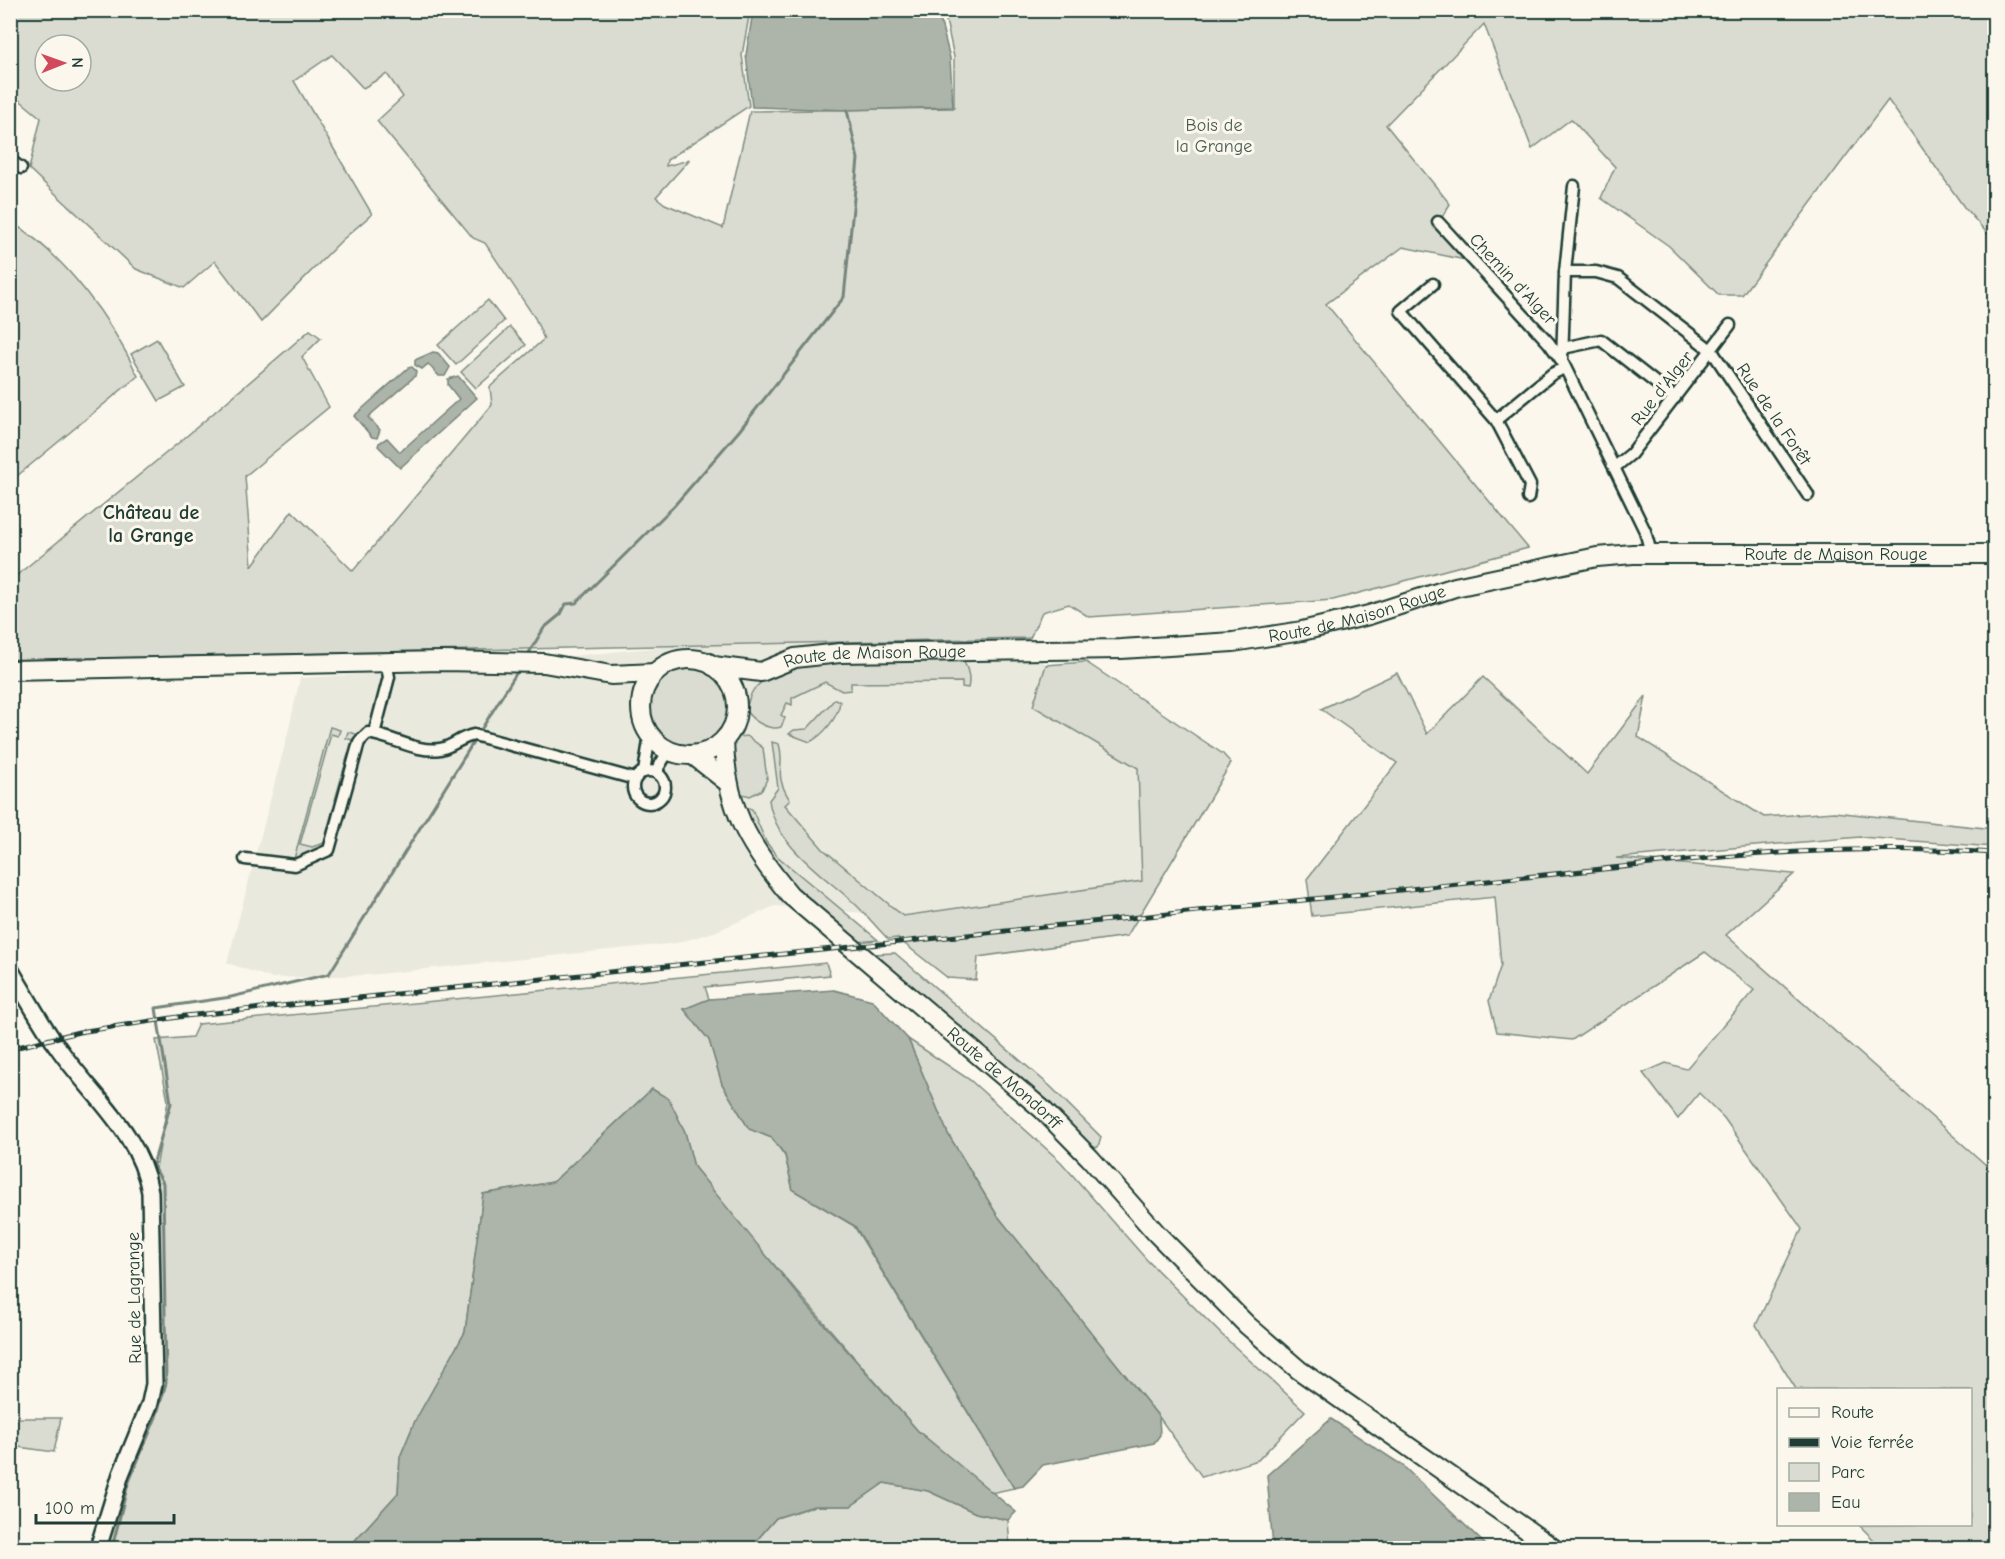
<svg xmlns="http://www.w3.org/2000/svg" width="2005" height="1559" viewBox="0 0 2005 1559" font-family="'Comic Neue',sans-serif">
  <style>
    .built { fill: #eae9de }
    .green { fill: #dbdcd1; stroke: #7d8c82; stroke-width: 1.5; fill-rule: evenodd }
    .water { fill: #adb4aa; stroke: #74847b; stroke-width: 1.5 }
    .lines { fill: none; stroke-linecap: round; stroke-linejoin: round }
    .stream { stroke: #74847b; stroke-width: 3 }
    .street-casing { stroke: #1f3d34; stroke-width: 15 }
    .secondary-casing { stroke: #1f3d34; stroke-width: 20 }
    .primary-casing { stroke: #1f3d34; stroke-width: 22 }
    .street { stroke: #fbf7ec; stroke-width: 10 }
    .secondary { stroke: #fbf7ec; stroke-width: 15 }
    .primary { stroke: #fbf7ec; stroke-width: 18 }
    .rail-casing { stroke: #1f3d34; stroke-width: 5 }
    .rail { stroke: #fbf7ec; stroke-width: 3; stroke-dasharray: 9; stroke-linecap: butt }
    .labels { text-anchor: middle; stroke-width: 6; stroke-linejoin: round; paint-order: stroke }
    .park-label { font-size: 18px; fill: #455d53; stroke: #fbf7ec }
    .street-label { font-size: 18px; fill: #1f3d34; stroke: #fbf7ec }
    .neighbourhood-label { font-size: 20px; font-weight: bold; fill: #1f3d34; stroke: #fbf7ec }
  </style>
  <rect width="100%" height="100%" fill="#fbf7ec"/>
  <filter id="ink" filterUnits="userSpaceOnUse"><feTurbulence type="fractalNoise" baseFrequency=".0167" numOctaves="2"/><feDisplacementMap in="SourceGraphic" scale="12" xChannelSelector="R" yChannelSelector="G"/><feConvolveMatrix kernelMatrix="1 2 1 2 8 2 1 2 1" color-interpolation-filters="sRGB"/></filter>
  <g filter="url(#ink)">
    <polygon class="built" points="1030,638 1046,665 1033,706 1138,768 1142,881 903,916 775,906 714,932 677,943 369,975 271,978 227,963 288,733 300,678 435,670 702,643"/>
    <g class="green">
      <path d="M10,11H750L742,55L749,106L667,160L666,166L689,160L656,197L665,204L723,228L750,111L954,108V57L944,11H1994V241L1964,207L1888,100L1742,295H1719L1669,246L1601,198L1615,167L1571,119L1532,149L1484,24L1386,125L1450,204L1442,217L1480,263L1403,247L1326,304L1528,548L1333,600L1089,617L1069,604L1042,612L1030,638L11,660V580L182,440L310,330L321,338L302,357L329,407L245,476L252,566L292,511L353,571L492,405L490,387L544,339L535,318L485,243L473,238L377,121L403,97L387,74L363,88L332,55L294,81L372,214L341,241L261,322L215,261L184,288L136,269L29,169L41,118L11,93ZM45,45H81V81H45Z"/>
      <path d="M11,222C65,255 111,319 138,376L11,481Z"/>
      <polygon points="488,300 504,321 456,365 438,345"/>
      <polygon points="510,327 526,345 476,388 461,372"/>
      <polygon points="157,339 185,387 159,401 131,354"/>
      <path d="M960,656C967,665 971,677 968,688L962,687V682L851,683V690L842,691L825,682L792,698V705L787,703L781,715L785,718L781,727C769,731 753,721 746,711C748,702 750,692 757,686C792,652 911,659 960,656Z"/>
      <path d="M1086,662L1223,754L1231,763L1127,936L978,957L976,980L948,978L897,938L888,939C876,927 865,913 853,902C822,874 775,845 769,800L778,788L772,742L779,744C786,767 772,772 790,800L785,805L823,849L903,916L1142,881L1138,768L1033,706L1046,665Z"/>
      <circle cx="692" cy="708" r="43"/>
      <polygon points="1397,673 1427,734 1483,677 1587,774 1646,696 1638,737 1764,817 1834,812 1994,829 1994,847 1860,837 1616,858 1794,874 1726,935 1994,1172 1994,1548 1882,1548 1859,1525 1970,1524 1970,1390 1796,1389 1756,1325 1802,1229 1724,1118 1699,1093 1678,1119 1643,1073 1666,1063 1686,1069 1754,990 1705,952 1572,1040 1497,1032 1489,1001 1501,965 1495,897 1312,916 1307,879 1397,763 1321,709"/>
      <path d="M835,699L840,702C838,718 823,735 810,742L789,734L794,730L807,729Z"/>
      <polygon points="330,727 340,730 338,736 331,734 300,844 312,847 324,843 333,809 326,845 294,859"/>
      <polygon points="348,732 356,734 338,801 335,800 352,740 346,738"/>
      <polygon points="747,736 763,748 767,779 762,790 750,796 739,793 731,745 739,737"/>
      <polygon points="742,806 752,809 766,842 777,856 878,940 858,942 807,901 767,859"/>
      <polygon points="895,953 1050,1086 1101,1137 1098,1147 1094,1148 1062,1116 873,954"/>
      <polygon points="826,963 830,975 705,987 709,999 684,1009 709,1040 722,1084 749,1129 772,1138 785,1156 793,1190 854,1226 1014,1488 991,1493 918,1431 750,1237 694,1167 685,1132 669,1100 652,1089 553,1182 483,1194 465,1332 415,1421 400,1457 398,1493 348,1548 105,1548 120,1489 159,1384 155,1174 168,1101 156,1040 192,1037 198,1024"/>
      <polygon points="908,1039 970,1080 1061,1162 1146,1259 1221,1334 1305,1411 1258,1460 1202,1477 1159,1417 997,1215 948,1134"/>
      <polygon points="11,1356 16,1418 61,1418 54,1452 11,1446"/>
      <polygon points="884,1483 928,1491 976,1513 1008,1520 1010,1548 750,1548 776,1518 814,1506 851,1506"/>
    </g>
    <g class="water">
      <polygon points="753,11 938,11 950,58 953,107 847,110 752,107 746,55"/>
      <polygon points="433,352 438,353 450,367 445,376 439,376 428,364 422,369 415,365 415,360"/>
      <polygon points="412,367 416,371 415,376 368,417 380,430 377,438 372,437 354,416 408,368"/>
      <polygon points="458,376 477,398 400,468 378,446 379,443 387,438 400,452 459,399 448,385 448,379"/>
      <polygon points="834,990 872,1000 908,1039 948,1134 997,1215 1159,1417 1160,1435 1154,1443 1043,1465 1023,1486 1014,1488 855,1226 793,1190 785,1155 772,1138 749,1129 722,1084 709,1040 684,1009 709,999"/>
      <polygon points="652,1089 669,1099 685,1132 694,1167 805,1303 918,1431 1016,1512 1008,1520 976,1513 928,1491 884,1483 851,1506 814,1506 776,1518 750,1548 348,1548 398,1493 400,1457 415,1421 465,1332 483,1194 553,1182"/>
      <polygon points="1331,1419 1402,1465 1489,1548 1273,1548 1267,1475"/>
    </g>
    <g class="lines">
      <g class="stream">
        <polyline points="527,656 544,628 561,614 566,604 576,603 673,507 739,431 844,297 858,159 847,110"/>
        <polyline points="479,733 519,669"/>
        <polyline points="112,1548 128,1484 156,1417 166,1383 163,1183 153,1165 171,1103 156,1008 231,997 329,974 476,738"/>
      </g>
      <g class="street-casing">
        <g id="street">
          <polyline points="10,160 21,168"/>
          <polyline points="1438,222 1549,343 1562,361 1645,531 1651,553"/>
          <polyline points="1565,272 1596,272 1618,278 1712,351 1808,495"/>
          <polyline points="1433,284 1401,311 1496,420"/>
          <polyline points="1563,348 1601,340 1675,398"/>
          <polyline points="1562,361 1565,272 1574,186"/>
          <polyline points="1615,467 1631,454 1730,325"/>
          <polyline points="1528,498 1530,485 1496,420 1552,374 1564,368"/>
          <polyline points="374,734 389,677 386,662"/>
          <circle cx="649" cy="787" r="16"/>
          <polyline points="644,772 650,735"/>
          <polyline points="658,774 658,768 666,755 674,753"/>
          <path d="M245,859L295,865L329,850L359,742L368,733C391,736 417,753 440,749C452,747 461,737 474,735L635,779"/>
          <polyline points="10,1542 20,1548"/>
        </g>
      </g>
      <g class="secondary-casing">
        <path id="secondary" d="M10,969C26,996 41,1024 59,1049C92,1096 140,1133 150,1192L154,1384L150,1403L121,1474L98,1548"/>
      </g>
      <g class="primary-casing">
        <g id="primary">
          <circle cx="689" cy="707" r="48"/>
          <path id="s1" d="M713,666L761,672L795,658L840,653L1121,649L1233,642L1302,631L1369,615L1455,587L1597,557L1633,554H1994"/>
          <polyline points="10,670 443,661 544,663 611,675 655,673"/>
          <path id="s2" d="M724,740C725,806 749,846 790,895L1042,1109L1090,1158L1157,1234L1247,1325L1299,1370L1553,1548"/>
          <polyline points="693,755 726,781"/>
        </g>
      </g>
      <use href="#street" class="street"/>
      <use href="#secondary" class="secondary"/>
      <use href="#primary" class="primary"/>
      <g class="rail-casing">
        <path id="rail" d="M10,1049L79,1032L185,1016L1699,859C1798,850 1895,846 1994,853"/>
      </g>
      <use href="#rail" class="rail"/>
    </g>
  </g>
  <g class="labels">
    <g class="park-label">
      <text x="1214" y="131">Bois de<tspan x="1214" dy="21">la Grange</tspan></text>
    </g>
    <g class="street-label">
      <text transform="translate(1513 279) rotate(47)" y="6">Chemin d'Alger</text>
      <text transform="translate(1662 388) rotate(-52)" y="6">Rue d'Alger</text>
      <text transform="translate(1774 414) rotate(56)" y="6">Rue de la Forêt</text>
      <text dy="6" stroke="none"><textPath href="#s1" startOffset="1137">Route de Maison Rouge</textPath></text>
      <text dy="6" stroke="none"><textPath href="#s1" startOffset="651">Route de Maison Rouge</textPath></text>
      <text dy="6" stroke="none"><textPath href="#s1" startOffset="165">Route de Maison Rouge</textPath></text>
      <text dy="6" stroke="none"><textPath href="#s2" startOffset="454">Route de Mondorff</textPath></text>
      <text transform="translate(134 1298) rotate(-91)" y="6">Rue de Lagrange</text>
    </g>
    <g class="neighbourhood-label">
      <text x="151" y="519">Château de<tspan x="151" dy="23">la Grange</tspan></text>
    </g>
  </g>
  <rect width="2005" height="1559" fill="none" stroke="#fbf7ec" stroke-width="36"/>
  <rect x="18" y="18" width="1969" height="1523" fill="none" stroke="#1f3d34" stroke-width="2" filter="url(#ink)"/>
  <rect x="1777" y="1388" width="195" height="138" fill="#fbf7ec" stroke="#a3ada2" stroke-width="1.5"/>
  <rect x="1789" y="1408" width="30" height="9" fill="#fbf7ec" stroke="#a3ada2" stroke-width="1.5"/>
  <text x="1831" y="1418" font-size="18" fill="#1f3d34">Route</text>
  <rect x="1789" y="1438" width="30" height="9" fill="#1f3d34" stroke="#a3ada2" stroke-width="1.5"/>
  <text x="1831" y="1448" font-size="18" fill="#1f3d34">Voie ferrée</text>
  <rect x="1789" y="1463" width="30" height="18" fill="#dbdcd1" stroke="#a3ada2" stroke-width="1.5"/>
  <text x="1831" y="1478" font-size="18" fill="#1f3d34">Parc</text>
  <rect x="1789" y="1493" width="30" height="18" fill="#adb4aa" stroke="#a3ada2" stroke-width="1.5"/>
  <text x="1831" y="1508" font-size="18" fill="#1f3d34">Eau</text>
  <g transform="translate(63 63) rotate(89)"><circle r="28" fill="#fbf7ec" stroke="#a3ada2" stroke-width="1.5"/>
  <path d="M0-4.5L10 22L0 15L-10 22Z" fill="#d1495b"/>
  <text y="-9" font-size="16" font-weight="bold" text-anchor="middle" fill="#1f3d34">N</text>
  </g>
  <path d="M36 1514v9h138v-9" fill="none" stroke="#1f3d34" stroke-width="3"/>
  <text x="45" y="1514" font-size="18" fill="#1f3d34" stroke="#fbf7ec" stroke-width="4.5" paint-order="stroke">100 m</text>
</svg>
